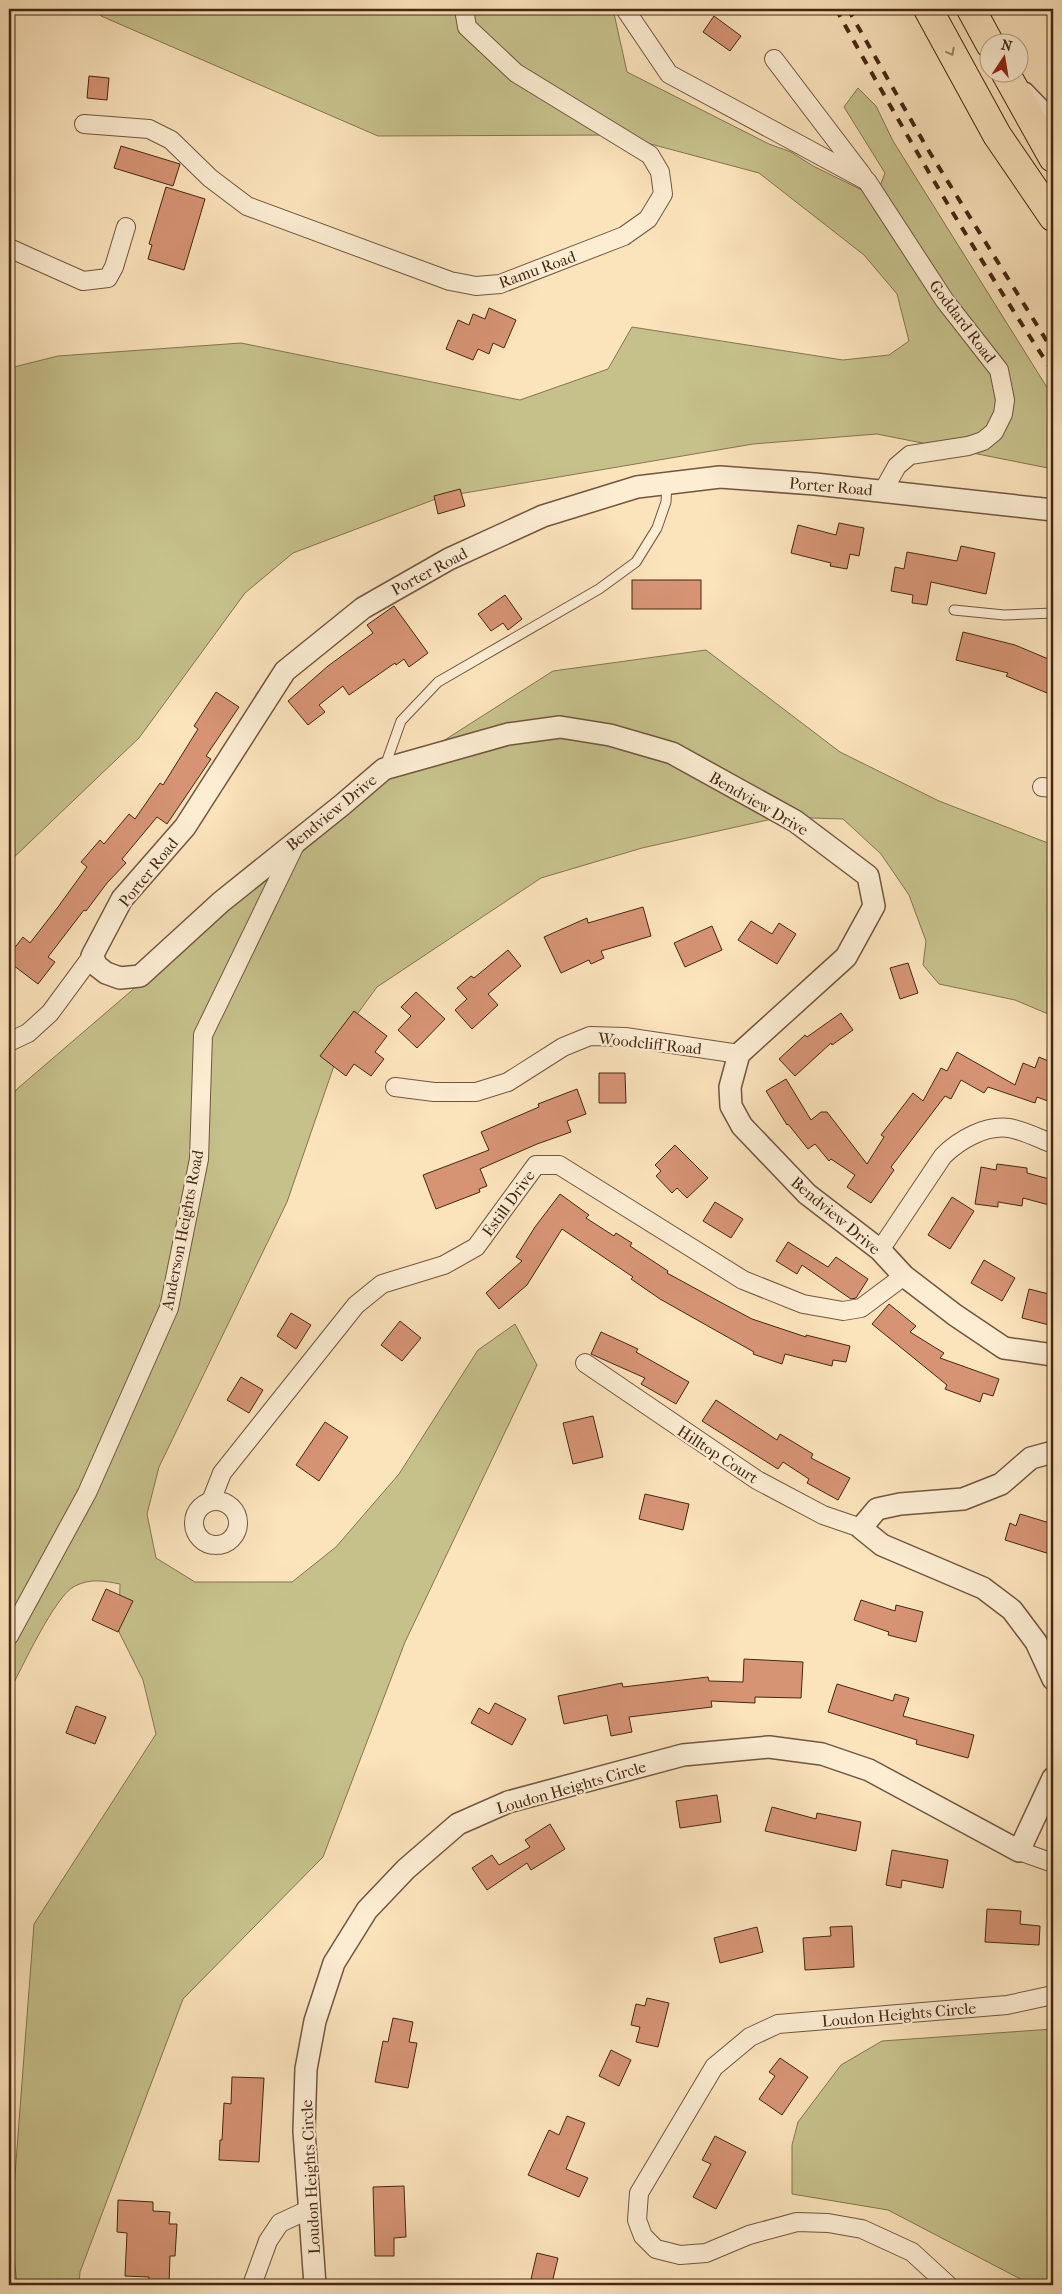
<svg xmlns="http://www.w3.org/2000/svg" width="1062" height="2294" viewBox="0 0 1062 2294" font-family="'IM FELL French Canon',serif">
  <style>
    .green { fill: #c6c18b; stroke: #867450 }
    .building { fill: #d69475; stroke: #462614 }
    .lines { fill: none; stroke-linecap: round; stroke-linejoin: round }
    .service-casing { stroke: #73553e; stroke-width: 11 }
    .minor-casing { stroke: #73553e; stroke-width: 20 }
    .tertiary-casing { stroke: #73553e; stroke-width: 24 }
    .primary-casing { stroke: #462614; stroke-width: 30 }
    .service { stroke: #fcedd3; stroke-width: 9 }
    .minor { stroke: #fcedd3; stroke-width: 18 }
    .tertiary { stroke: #fcedd3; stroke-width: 21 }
    .primary { stroke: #fbe3bc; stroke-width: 28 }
    .rail { stroke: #462614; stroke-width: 4; stroke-dasharray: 9 9; stroke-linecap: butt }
    .oneway { stroke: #a08468 }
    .labels { text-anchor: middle; stroke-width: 4.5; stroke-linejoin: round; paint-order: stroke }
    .street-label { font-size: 16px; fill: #462614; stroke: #fcedd3 }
  </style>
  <rect width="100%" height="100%" fill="#fbe3bc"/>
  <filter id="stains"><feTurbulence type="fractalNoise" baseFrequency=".004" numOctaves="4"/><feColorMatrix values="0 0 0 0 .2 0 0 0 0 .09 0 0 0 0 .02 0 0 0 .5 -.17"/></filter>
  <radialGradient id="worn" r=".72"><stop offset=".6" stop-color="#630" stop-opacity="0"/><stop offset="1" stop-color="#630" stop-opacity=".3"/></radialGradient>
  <g class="green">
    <polygon points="97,9 613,9 627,72 769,144 791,152 813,166 876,197 885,173 844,107 858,88 876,106 893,141 1053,397 1053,469 877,434 753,444 441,497 293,553 245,593 139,738 9,862 9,371 14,367 58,356 241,343 520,400 608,369 632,327 843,360 889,355 909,341 897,294 864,255 759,173 617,135 378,136 101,16"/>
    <path d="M706,650L840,752L939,801L1053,845V1016L1015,1000L939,984L923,965L926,941L909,895L881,854L843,819L781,817L642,848L541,878L377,987L347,1028L287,1202L159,1467L147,1514L156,1558L195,1582H292L336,1547L399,1474L478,1350L515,1324L537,1365L405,1642L323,1857L183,1999L80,2272L79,2285H17L11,2228L34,1924L156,1734L143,1680L119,1632L120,1584C104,1581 91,1578 75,1586C55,1595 21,1670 9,1692V1101L17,1089L363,792L553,671Z"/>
    <polygon points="1053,2029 1053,2285 1032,2285 888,2210 792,2194 792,2145 798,2122 841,2065 882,2041"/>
  </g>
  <g class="building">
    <polygon points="714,16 741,36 730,51 703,32"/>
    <polygon points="89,76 109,78 107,100 87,98"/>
    <polygon points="121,146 180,164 173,186 114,168"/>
    <polygon points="166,187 205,199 184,270 148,259 152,245 149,244"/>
    <polygon points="489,308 516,320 504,348 493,343 489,354 478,349 473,360 446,349 458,320 469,325 473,314 485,319"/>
    <polygon points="460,489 465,506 438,514 434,496"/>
    <polygon points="839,523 864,528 859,556 850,554 847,569 830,566 831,563 791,553 798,525 836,535"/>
    <polygon points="961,546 995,553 986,594 931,582 927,605 912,603 913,595 891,591 895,567 904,569 907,552 957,561"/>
    <rect x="632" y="580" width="69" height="29"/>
    <polygon points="505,595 522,619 508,630 503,623 491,631 478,614"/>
    <polygon points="394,606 428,653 409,667 404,659 396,665 395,663 349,695 343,686 319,705 325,712 308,725 288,701 328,666 373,633 367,625"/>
    <polygon points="963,632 1015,645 1053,661 1053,679 1047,693 1006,676 1008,673 956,660"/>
    <polygon points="216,692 239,707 206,756 211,759 167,824 157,817 122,859 126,863 107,883 86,911 84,910 48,957 55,962 38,984 9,962 9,955 23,937 30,943 58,907 87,867 81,862 100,840 104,844 129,814 135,819 160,783 163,785 198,729 194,726"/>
    <polygon points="643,907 651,936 601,951 604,958 591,964 589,960 561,973 544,937 587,918 588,923"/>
    <polygon points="751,921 772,934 779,923 796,934 777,964 738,940"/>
    <polygon points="712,926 722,950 685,967 674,943"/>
    <polygon points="508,950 521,966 488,994 498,1005 472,1029 455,1010 467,999 457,988 471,976 474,978"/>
    <polygon points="908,963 918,993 900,999 890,968"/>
    <polygon points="416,992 445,1019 417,1048 398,1030 411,1016 401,1007"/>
    <polygon points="354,1011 387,1036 375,1052 384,1059 371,1076 354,1064 346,1076 320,1056"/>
    <polygon points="841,1013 853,1030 832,1045 831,1043 795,1076 779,1059 805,1035 807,1037"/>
    <polygon points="957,1052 1015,1085 1023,1063 1035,1068 1039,1057 1053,1063 1053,1103 1037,1097 1035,1103 988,1087 984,1093 961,1080 951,1099 945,1096 891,1167 894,1170 871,1203 847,1187 855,1175 831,1159 829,1161 815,1144 808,1149 788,1124 787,1125 766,1091 786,1079 811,1120 821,1112 827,1112 867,1164 884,1137 881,1135 913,1093 923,1101 941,1068 947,1071"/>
    <polygon points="599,1073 625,1073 626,1103 599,1103"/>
    <polygon points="577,1089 586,1114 567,1121 571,1132 537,1144 480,1169 487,1186 479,1189 480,1192 436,1209 423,1175 489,1150 481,1132 539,1107 538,1104"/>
    <polygon points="675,1145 708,1178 687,1198 677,1188 672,1193 656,1176 661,1171 655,1165"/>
    <polygon points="997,1164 1027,1168 1027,1173 1053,1180 1053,1206 1023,1198 1022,1206 998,1202 998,1207 975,1204 981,1167 996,1170"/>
    <polygon points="560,1194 589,1215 586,1218 614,1236 616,1233 632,1243 630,1246 668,1271 667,1273 722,1303 752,1319 806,1337 806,1335 850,1346 846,1362 833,1360 832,1366 785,1354 782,1364 753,1354 754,1352 660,1299 631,1279 633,1277 562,1229 527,1285 499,1309 486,1293 522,1261 516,1257 535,1227"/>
    <polygon points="952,1197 974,1211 950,1249 928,1235"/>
    <polygon points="715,1202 743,1219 731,1238 703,1221"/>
    <polygon points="788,1242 828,1267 836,1257 868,1279 856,1298 851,1299 802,1265 797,1274 776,1261"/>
    <polygon points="984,1260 1015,1278 1002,1301 971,1283"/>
    <polygon points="1029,1289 1053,1295 1053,1326 1022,1318"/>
    <polygon points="889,1304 916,1326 910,1332 944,1353 940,1358 999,1379 993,1396 983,1393 980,1402 945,1389 947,1385 872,1324"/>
    <polygon points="291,1313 311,1325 296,1349 277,1336"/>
    <polygon points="400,1321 421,1338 402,1361 381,1345"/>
    <polygon points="601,1332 638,1349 636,1352 689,1382 676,1404 641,1384 645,1378 591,1354"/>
    <polygon points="241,1377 263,1390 249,1413 227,1400"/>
    <polygon points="716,1400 777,1440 780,1434 813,1454 811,1458 850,1478 838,1500 807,1483 809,1479 783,1462 778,1469 702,1421"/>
    <polygon points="593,1416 603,1457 573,1464 563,1423"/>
    <polygon points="325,1422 348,1437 319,1481 296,1465"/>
    <polygon points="645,1494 689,1504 683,1530 639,1519"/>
    <polygon points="1020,1514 1053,1524 1053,1555 1005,1540 1010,1523 1016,1526"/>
    <polygon points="106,1589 133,1601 118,1632 92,1620"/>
    <polygon points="861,1600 895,1611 896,1605 923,1612 916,1642 888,1635 889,1632 854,1620"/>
    <polygon points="744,1659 803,1662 801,1698 755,1697 755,1703 711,1701 712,1707 629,1717 632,1732 611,1736 607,1715 564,1724 558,1696 622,1683 623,1687 708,1677 709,1681 743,1682"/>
    <polygon points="837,1684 893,1701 895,1694 909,1698 903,1716 974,1735 968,1758 916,1744 917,1740 828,1712"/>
    <polygon points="495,1703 526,1719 512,1745 471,1723 479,1708 489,1714"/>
    <polygon points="76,1706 106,1717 95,1744 66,1733"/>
    <polygon points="717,1795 721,1822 680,1828 676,1801"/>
    <polygon points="772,1807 816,1819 817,1813 861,1822 856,1851 765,1831"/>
    <polygon points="550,1824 565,1849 531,1870 527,1863 487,1890 472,1868 492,1855 499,1865 530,1847 525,1840"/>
    <polygon points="892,1850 948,1860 943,1888 902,1880 901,1888 886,1885"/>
    <polygon points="987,1909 1021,1911 1020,1924 1040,1926 1039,1945 985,1942"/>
    <polygon points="852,1926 854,1967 805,1970 803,1938 831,1936 830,1927"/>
    <polygon points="757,1927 763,1952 720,1963 714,1938"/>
    <polygon points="647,1998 669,2003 658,2047 636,2042 640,2027 631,2025 636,2004 645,2006"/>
    <polygon points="393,2018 413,2022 409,2042 417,2043 408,2088 375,2082 383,2041 388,2042"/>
    <polygon points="611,2050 631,2060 619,2086 599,2076"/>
    <polygon points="780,2058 808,2077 782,2115 759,2099 775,2076 769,2072"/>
    <polygon points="232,2077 264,2078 259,2162 219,2160 220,2140 222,2140 224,2103 231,2104"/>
    <polygon points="567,2116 585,2123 566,2169 588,2178 579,2197 528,2175 549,2130 559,2135"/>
    <polygon points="715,2136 746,2152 716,2209 693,2197 711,2164 702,2160"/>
    <polygon points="404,2186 406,2237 394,2238 394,2256 375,2256 373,2187"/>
    <polygon points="118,2200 153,2202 153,2211 170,2212 169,2224 177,2224 175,2256 170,2256 169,2285 149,2284 149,2277 125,2276 127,2233 117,2232"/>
    <polygon points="537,2253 558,2258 552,2283 531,2279"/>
  </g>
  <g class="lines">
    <g class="service-casing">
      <g id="service">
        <polyline points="954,610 1004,615 1053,613"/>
        <polyline points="385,766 401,721 438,682 599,589 636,562 657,528 666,502 667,483"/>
      </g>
    </g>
    <g class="minor-casing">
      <g id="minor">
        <polyline points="625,9 669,74 867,181 945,301 999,370 1005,400 1003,414 994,432 983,441 968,446 910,455 897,466 883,491"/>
        <polyline points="774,59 863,176"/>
        <polyline points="84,124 149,129 171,140 210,178 247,206 450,281 476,286 500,284 624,236 648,219 663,194 660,172 650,155 516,73 467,27 464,9"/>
        <polyline points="9,248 83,281 108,278 114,267 126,227"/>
        <polyline points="1042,787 1053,788"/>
        <polyline points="9,1042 28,1033 50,1013 92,956"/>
        <polyline points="395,1087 434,1092 476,1092 508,1082 563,1047 590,1036 625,1037 739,1054"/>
        <path d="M880,1250L943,1156C959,1140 985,1125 1009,1128C1023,1130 1040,1139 1053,1144"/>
        <polyline points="585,1363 757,1480 823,1515 861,1528"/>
        <circle cx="216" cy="1523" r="22"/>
        <polyline points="211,1501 222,1473 356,1305 382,1284 444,1265 476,1247 536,1165 559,1165 743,1280 803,1304 843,1311 861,1308 904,1276"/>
        <polyline points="9,1636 87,1493 169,1308 199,1159 203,1035 296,843"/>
        <polyline points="1019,1851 1053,1863"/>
        <polyline points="252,2285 268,2241 280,2223 310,2209"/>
        <polyline points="948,2285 912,2252 862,2229 828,2223 797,2222 749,2235 706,2253 680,2255 656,2249 643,2236 637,2220 639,2193 714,2067 750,2037 778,2024 1007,2005 1053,1995"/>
      </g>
    </g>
    <g class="tertiary-casing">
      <g id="tertiary">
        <polyline points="1024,93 1053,123"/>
        <polyline points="1053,510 815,484 720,477 637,487 543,516 449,559 363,608 285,671 185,827 122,899 92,956 97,966 106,973 120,978 140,976 221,902 342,805 384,769 508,734 560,727 610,735 672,753 795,821 868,876 874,906 846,957 739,1054 730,1087 731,1106 742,1126 807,1194 880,1250 904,1276 955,1315 1004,1348 1053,1355"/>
        <polyline points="1053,1452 1031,1458 1001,1484 963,1499 900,1504 877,1509 861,1528 882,1545 983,1588 1012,1610 1036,1642 1053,1679"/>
        <polyline points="315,2285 304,2131 306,2069 315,2021 334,1963 367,1910 406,1869 458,1824 508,1802 683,1755 769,1747 822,1754 869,1770 1019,1851 1053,1778"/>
      </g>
    </g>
    <g class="primary-casing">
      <g id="primary">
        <polyline points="928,9 997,135 1053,217"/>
        <polyline points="971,9 990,44"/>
        <polyline points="1005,72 1053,158"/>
      </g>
    </g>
    <use href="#service" class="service"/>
    <use href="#minor" class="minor"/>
    <use href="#tertiary" class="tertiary"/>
    <use href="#primary" class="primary"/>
    <g class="rail">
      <path d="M836,9C904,132 975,254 1053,372"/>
      <polyline points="848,9 927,148 1053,351"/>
    </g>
  </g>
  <defs><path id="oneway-chevron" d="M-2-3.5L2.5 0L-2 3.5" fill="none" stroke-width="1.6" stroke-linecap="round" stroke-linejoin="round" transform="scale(1.25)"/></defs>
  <use class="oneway" href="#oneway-chevron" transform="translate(951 52) rotate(62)"/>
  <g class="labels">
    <g class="street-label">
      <text transform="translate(537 269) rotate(-20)" y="6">Ramu Road</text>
      <text transform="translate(963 321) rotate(53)" y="6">Goddard Road</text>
      <text transform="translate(831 486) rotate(5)" y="6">Porter Road</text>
      <text transform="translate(429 571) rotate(-28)" y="6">Porter Road</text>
      <text transform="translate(759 803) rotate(30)" y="6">Bendview Drive</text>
      <text transform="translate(331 812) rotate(-39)" y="6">Bendview Drive</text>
      <text transform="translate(148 872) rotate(-51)" y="6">Porter Road</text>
      <text transform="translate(650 1043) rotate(6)" y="6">Woodcliff Road</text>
      <text transform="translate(508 1203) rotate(-54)" y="6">Estill Drive</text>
      <text transform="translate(836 1215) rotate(40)" y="6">Bendview Drive</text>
      <text transform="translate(182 1230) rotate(-79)" y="6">Anderson Heights Road</text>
      <text transform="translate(718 1454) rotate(33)" y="6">Hilltop Court</text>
      <text transform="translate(571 1787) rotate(-16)" y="6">Loudon Heights Circle</text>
      <text transform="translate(899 2014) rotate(-5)" y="6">Loudon Heights Circle</text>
      <text transform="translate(310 2177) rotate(-93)" y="6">Loudon Heights Circle</text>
    </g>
  </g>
  <rect width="1062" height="2294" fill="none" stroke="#fbe3bc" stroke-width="30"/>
  <rect x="10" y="10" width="1042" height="2274" fill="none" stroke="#462614" stroke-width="2.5"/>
  <rect x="15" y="15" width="1032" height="2264" fill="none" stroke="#462614"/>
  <g transform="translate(1004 58) rotate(12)"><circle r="24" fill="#fcedd3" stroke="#b39d87"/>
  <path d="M0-4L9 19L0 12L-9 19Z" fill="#8f2418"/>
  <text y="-8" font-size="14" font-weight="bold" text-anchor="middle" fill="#462614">N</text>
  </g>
  <rect width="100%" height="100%" filter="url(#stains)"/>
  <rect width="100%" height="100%" fill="url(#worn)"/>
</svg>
